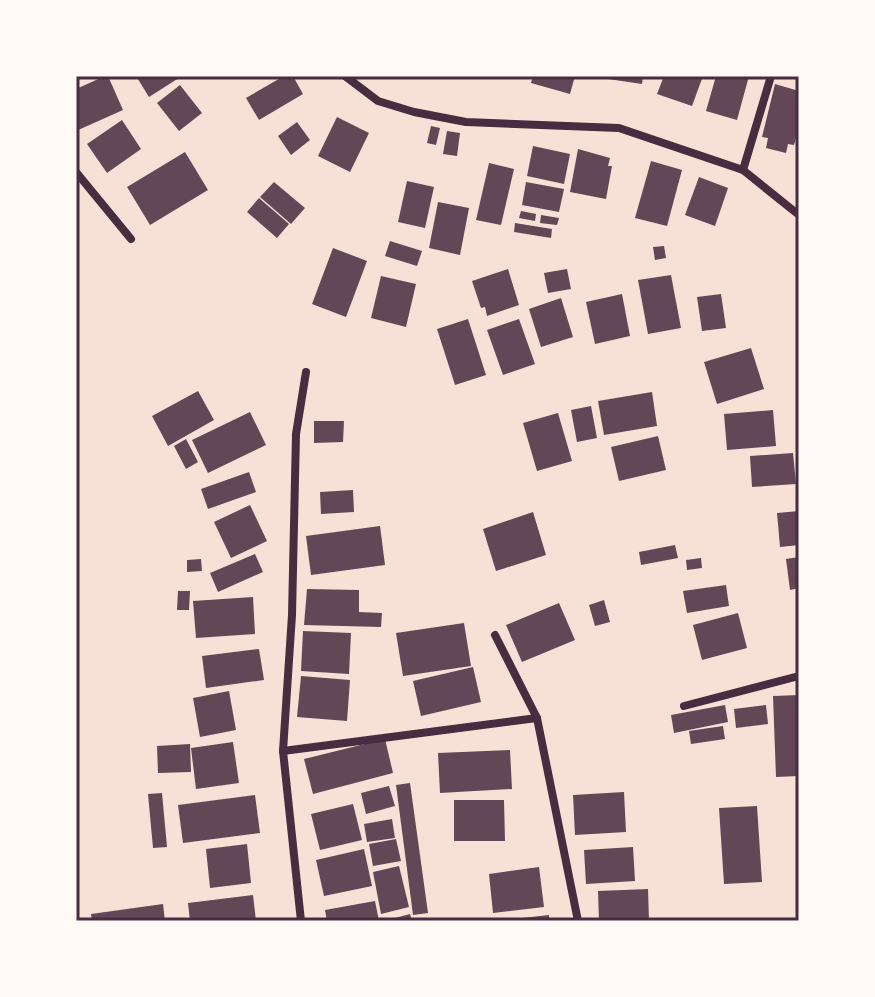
<svg xmlns="http://www.w3.org/2000/svg" width="875" height="997" viewBox="0 0 875 997" font-family="Rubik,sans-serif">
  <style>
    .building { fill: #644757 }
    .lines { fill: none; stroke-linecap: round; stroke-linejoin: round }
    .minor { stroke: #4a2c40; stroke-width: 8 }
    .neatline { fill: none; stroke: #4a2c40; stroke-width: 3 }
  </style>
  <rect width="100%" height="100%" fill="#f7e1d7"/>
  <g class="building">
    <polygon points="105,76 108,76 123,110 76,131 76,89"/>
    <polygon points="136,76 182,76 149,97"/>
    <polygon points="284,76 293,76 303,94 259,120 246,98"/>
    <polygon points="533,76 575,76 570,94 531,83"/>
    <polygon points="609,76 643,76 642,84 608,79"/>
    <polygon points="664,76 703,76 692,106 657,94"/>
    <polygon points="716,76 749,76 737,120 706,111"/>
    <polygon points="775,84 799,91 799,127 794,145 788,144 786,153 766,148 768,138 762,137"/>
    <polygon points="180,85 202,113 179,131 157,103"/>
    <polygon points="337,117 369,133 350,172 318,156"/>
    <polygon points="122,120 141,149 107,173 87,144"/>
    <polygon points="297,122 310,140 291,155 278,136"/>
    <polygon points="431,126 440,128 436,145 427,143"/>
    <polygon points="447,131 460,133 457,156 443,154"/>
    <polygon points="533,146 570,154 564,184 527,176"/>
    <polygon points="578,149 610,158 608,166 612,166 606,199 570,192"/>
    <polygon points="185,152 208,190 150,225 127,187"/>
    <polygon points="651,161 682,170 667,226 635,218"/>
    <polygon points="489,163 514,169 501,225 476,220"/>
    <polygon points="699,177 728,188 715,226 685,215"/>
    <polygon points="407,181 434,187 425,228 398,222"/>
    <polygon points="274,182 305,208 291,224 260,197"/>
    <polygon points="526,182 564,189 559,212 522,205"/>
    <polygon points="259,198 289,224 277,238 247,212"/>
    <polygon points="438,202 469,208 460,255 429,248"/>
    <polygon points="521,211 536,214 535,221 519,218"/>
    <polygon points="541,215 559,218 557,225 540,223"/>
    <polygon points="515,223 552,229 551,238 514,232"/>
    <polygon points="390,241 422,251 417,266 385,256"/>
    <polygon points="664,246 666,258 655,260 653,247"/>
    <polygon points="333,248 367,261 346,317 312,304"/>
    <polygon points="508,269 519,305 487,316 485,307 481,308 472,281"/>
    <polygon points="567,269 571,289 548,293 544,273"/>
    <polygon points="671,275 681,328 648,334 638,280"/>
    <polygon points="381,276 416,284 406,327 371,318"/>
    <polygon points="622,294 630,336 595,344 586,302"/>
    <polygon points="721,294 726,328 702,331 697,297"/>
    <polygon points="561,298 573,337 541,347 529,309"/>
    <polygon points="468,319 486,375 455,385 437,329"/>
    <polygon points="519,319 535,364 503,375 487,330"/>
    <polygon points="751,348 764,389 717,404 704,362"/>
    <polygon points="198,391 214,420 168,446 152,416"/>
    <polygon points="652,392 657,426 604,435 598,401"/>
    <polygon points="591,406 597,438 577,442 571,410"/>
    <polygon points="773,410 776,446 727,450 724,414"/>
    <polygon points="250,412 266,445 208,473 192,440"/>
    <polygon points="558,413 572,461 537,471 523,423"/>
    <polygon points="314,421 344,421 343,442 314,443"/>
    <polygon points="658,436 666,470 619,481 611,447"/>
    <polygon points="186,439 198,462 186,469 174,446"/>
    <polygon points="793,453 796,484 752,487 750,456"/>
    <polygon points="249,472 256,492 208,509 201,489"/>
    <polygon points="353,490 354,512 321,514 320,492"/>
    <polygon points="250,505 267,541 231,558 214,522"/>
    <polygon points="799,511 799,545 780,547 777,513"/>
    <polygon points="533,512 546,555 496,571 483,529"/>
    <polygon points="380,526 385,565 311,575 306,536"/>
    <polygon points="675,545 678,558 641,565 639,552"/>
    <polygon points="255,554 263,572 218,592 210,573"/>
    <polygon points="799,557 799,588 790,590 786,559"/>
    <polygon points="701,558 702,568 687,570 686,560"/>
    <polygon points="201,559 202,571 187,572 187,560"/>
    <polygon points="726,585 729,606 687,613 683,591"/>
    <polygon points="307,589 359,590 359,612 382,613 381,627 304,625"/>
    <polygon points="178,591 190,591 189,610 177,610"/>
    <polygon points="253,597 255,634 196,638 193,601"/>
    <polygon points="604,600 610,622 595,626 589,605"/>
    <polygon points="559,603 575,640 522,662 506,625"/>
    <polygon points="738,613 747,648 702,660 693,625"/>
    <polygon points="464,623 471,666 403,676 396,633"/>
    <polygon points="303,631 351,633 349,674 301,671"/>
    <polygon points="259,649 264,680 206,688 202,656"/>
    <polygon points="473,667 481,702 421,716 413,681"/>
    <polygon points="301,676 350,680 347,721 297,717"/>
    <polygon points="229,691 236,730 200,737 193,698"/>
    <polygon points="799,695 799,776 776,777 773,696"/>
    <polygon points="725,705 728,722 674,733 671,715"/>
    <polygon points="766,705 768,724 736,728 734,709"/>
    <polygon points="723,726 725,739 691,744 689,731"/>
    <polygon points="385,739 393,773 313,794 304,759"/>
    <polygon points="233,742 239,783 196,789 191,748"/>
    <polygon points="190,744 191,772 158,773 157,746"/>
    <polygon points="510,750 512,789 440,793 438,753"/>
    <polygon points="410,783 428,913 413,915 396,785"/>
    <polygon points="389,786 395,806 366,814 361,793"/>
    <polygon points="624,792 626,832 575,835 573,795"/>
    <polygon points="162,793 167,847 153,848 148,794"/>
    <polygon points="255,795 260,833 183,843 178,805"/>
    <polygon points="454,800 504,800 505,841 454,841"/>
    <polygon points="353,804 362,840 320,850 311,814"/>
    <polygon points="757,806 762,882 724,884 719,808"/>
    <polygon points="392,819 395,838 367,842 364,824"/>
    <polygon points="396,839 401,861 373,866 369,844"/>
    <polygon points="247,844 251,883 210,888 206,849"/>
    <polygon points="633,847 635,881 586,884 584,850"/>
    <polygon points="364,849 372,886 324,896 316,860"/>
    <polygon points="399,866 409,907 381,914 373,872"/>
    <polygon points="539,867 544,907 493,913 489,874"/>
    <polygon points="648,889 649,921 599,921 598,891"/>
    <polygon points="253,895 256,921 190,921 188,903"/>
    <polygon points="375,901 379,921 327,921 325,910"/>
    <polygon points="163,904 165,921 92,921 91,914"/>
    <polygon points="410,914 412,921 388,921 387,920"/>
    <polygon points="549,915 549,921 514,921 513,919"/>
  </g>
  <g class="lines">
    <g class="minor">
      <polyline points="345,76 378,101 414,112 466,122 619,128 743,170 799,215"/>
      <polyline points="743,170 771,76"/>
      <polyline points="76,172 131,239"/>
      <polyline points="495,635 537,718 578,921"/>
      <polyline points="684,706 799,676"/>
      <polyline points="283,751 537,718"/>
      <polyline points="301,921 283,751 292,615 296,434 306,372"/>
    </g>
  </g>
  <rect width="875" height="997" fill="none" stroke="#fffaf5" stroke-width="156"/>
  <rect x="78" y="78" width="719" height="841" class="neatline"/>
</svg>
